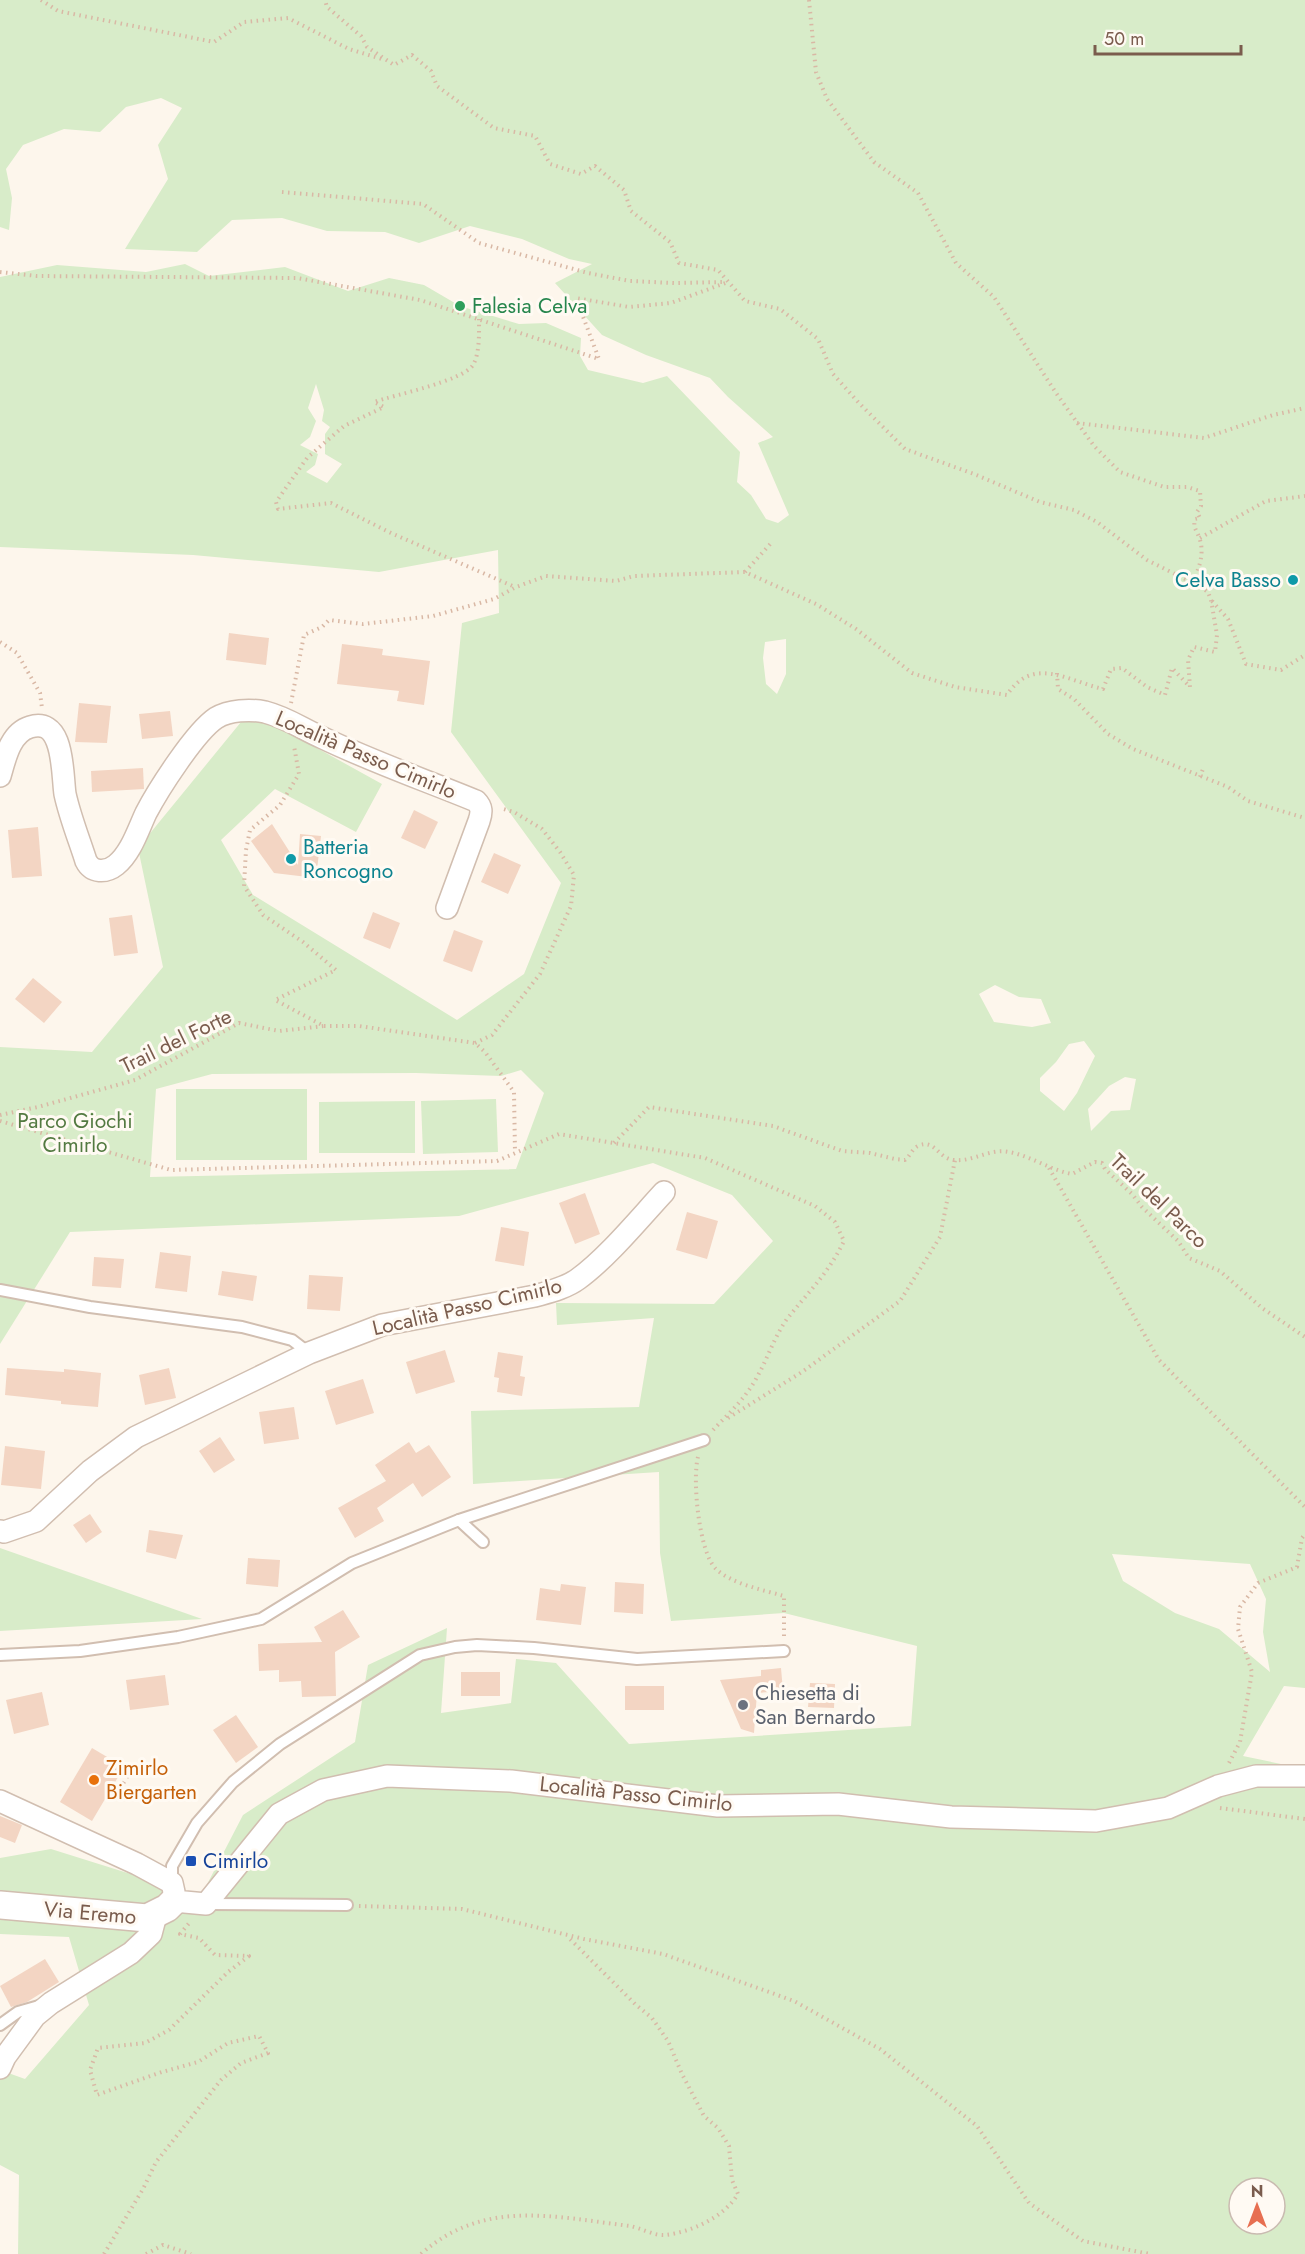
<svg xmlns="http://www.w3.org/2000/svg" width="1305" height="2254" viewBox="0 0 1305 2254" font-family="Jost,sans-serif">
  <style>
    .green { fill: #d8ecc9; fill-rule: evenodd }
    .building { fill: #f3d5c3 }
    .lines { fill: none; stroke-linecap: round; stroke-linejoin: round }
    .service-casing { stroke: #d1beb0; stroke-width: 14 }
    .minor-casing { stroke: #d1beb0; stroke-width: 24 }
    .tertiary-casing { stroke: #d1beb0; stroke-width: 30 }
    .path { stroke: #d9b8a5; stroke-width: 4; stroke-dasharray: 1.5 4.5; stroke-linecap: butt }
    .service { stroke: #fff; stroke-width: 10 }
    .minor { stroke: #fff; stroke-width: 21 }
    .tertiary { stroke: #fff; stroke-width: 27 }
    .leisure-dot { fill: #2e9e5b; stroke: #fffaf3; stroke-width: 2 }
    .culture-dot { fill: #0f9aa8; stroke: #fffaf3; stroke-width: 2 }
    .worship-dot { fill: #6b7280; stroke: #fffaf3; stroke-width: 2 }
    .food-dot { fill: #e8710a; stroke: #fffaf3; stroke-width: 2 }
    .transit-dot { fill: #1a4fb4; stroke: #fffaf3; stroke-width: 2 }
    .labels { text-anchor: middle; stroke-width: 6; stroke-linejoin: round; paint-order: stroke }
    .leisure-label { font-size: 21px; fill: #27864d; stroke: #fffaf3; text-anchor: start }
    .culture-label { font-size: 21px; fill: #0d838f; stroke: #fffaf3; text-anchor: end }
    .street-label { font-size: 21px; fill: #7a5c4d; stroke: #fffaf3 }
    .park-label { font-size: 21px; fill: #537a41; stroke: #fffaf3 }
    .worship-label { font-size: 21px; fill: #5b616d; stroke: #fffaf3; text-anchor: start }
    .food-label { font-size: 21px; fill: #c56008; stroke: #fffaf3; text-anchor: start }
    .transit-label { font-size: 21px; fill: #164399; stroke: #fffaf3; text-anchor: start }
  </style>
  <rect width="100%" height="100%" fill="#fdf6ec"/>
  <g class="green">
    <path d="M0,0H1305V1688L1284,1686L1243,1756L1305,1769V2254H18L19,2175L0,2165V2070L25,2079L89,2005L69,1937L0,1934V1858L51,1849L201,1896L243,1815L355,1742L368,1665L447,1628L441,1713L511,1703L516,1659L556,1663L629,1744L911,1726L917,1646L784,1613L671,1621L660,1553L659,1472L473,1484L471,1411L639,1407L654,1318L557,1325L556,1303L714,1304L773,1241L732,1195L653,1163L459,1216L70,1232L0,1344V1047L92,1052L163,967L138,848L250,711L382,784L356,832L275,789L221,840L253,895L457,1020L524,974L561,883L451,732L462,623L499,613L498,550L379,572L193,555L0,547V277L57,265L146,272L185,264L209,276L285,267L348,291L389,278L424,285L460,306L519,324L546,323L581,338L580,356L588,370L643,383L667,376L740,452L737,482L751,495L766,519L778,523L789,515L758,443L773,437L728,397L710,378L646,355L602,335L555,283L592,264L569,259L522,239L470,226L419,243L385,232L327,231L282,218L232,220L197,252L125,249L168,179L158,145L182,108L161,98L126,107L100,132L64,129L23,145L6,169L12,198L9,230L0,227ZM316,384L324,410L322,421L330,427L325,434V454L342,464L327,483L306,472L315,465L318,454L300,445L310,437L316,421L308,408ZM786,639V674L777,694L766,684L763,658L765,642ZM995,985L1019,997L1041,999L1051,1023L1032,1027L994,1022L979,994ZM1084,1041L1095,1056L1077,1093L1064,1111L1040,1091V1078L1056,1062L1069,1044ZM521,1070L544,1093L516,1169L150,1177L156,1089L212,1074L416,1073L501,1076ZM1125,1077L1136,1079L1130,1110L1111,1111L1091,1131L1088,1109L1109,1086ZM1112,1554L1250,1564L1266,1599L1263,1632L1270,1672L1219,1629L1175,1613L1123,1581ZM1239,2188H1275V2224H1239Z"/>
    <rect x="176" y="1089" width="131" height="71"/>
    <polygon points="496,1099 498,1152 423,1154 421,1101"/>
    <polygon points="415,1101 415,1153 319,1153 319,1102"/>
    <polygon points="0,1548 202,1619 0,1631"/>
  </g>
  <g class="building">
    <polygon points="229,633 269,638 266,665 226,660"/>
    <polygon points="342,644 383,649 382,655 430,661 424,705 397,701 399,691 337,684"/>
    <polygon points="79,703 111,706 107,743 75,742"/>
    <polygon points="170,711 173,736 142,739 139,714"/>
    <polygon points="143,768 144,789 92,792 91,771"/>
    <polygon points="414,810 438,822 425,849 401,838"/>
    <polygon points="272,824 298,865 300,834 321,836 316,878 274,873 251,841"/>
    <polygon points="38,827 42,876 12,878 8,830"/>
    <polygon points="494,853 521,865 508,894 481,882"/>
    <polygon points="373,912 400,923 390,949 363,938"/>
    <polygon points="132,915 138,953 114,956 109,918"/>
    <polygon points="454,930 483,941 472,972 443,961"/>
    <polygon points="33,978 62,1002 44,1023 15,999"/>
    <polygon points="585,1193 600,1234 575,1244 559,1203"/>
    <polygon points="687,1212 718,1221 707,1259 676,1250"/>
    <polygon points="501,1227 529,1232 524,1266 495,1261"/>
    <polygon points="160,1252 191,1256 187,1292 155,1288"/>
    <polygon points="94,1257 124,1259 121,1288 92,1286"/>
    <polygon points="222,1271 257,1276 253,1301 218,1295"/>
    <polygon points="309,1275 343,1277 340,1311 307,1309"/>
    <polygon points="445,1350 455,1382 416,1394 406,1362"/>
    <polygon points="498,1352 523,1356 520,1376 525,1377 522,1396 497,1392 499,1378 494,1377"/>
    <polygon points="7,1368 64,1372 64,1369 101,1373 98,1407 61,1404 61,1401 5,1395"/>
    <polygon points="169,1368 176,1398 145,1405 139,1375"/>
    <polygon points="363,1379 374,1413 336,1425 325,1391"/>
    <polygon points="294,1407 299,1439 264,1444 259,1412"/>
    <polygon points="220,1437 235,1460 214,1473 199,1451"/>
    <polygon points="409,1442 416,1453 429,1445 451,1477 422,1497 413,1483 377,1508 384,1521 355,1538 338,1508 386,1481 375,1465"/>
    <polygon points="5,1446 45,1451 41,1489 1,1485"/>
    <polygon points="90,1514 102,1532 86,1543 73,1525"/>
    <polygon points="149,1530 183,1535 176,1559 146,1552"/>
    <polygon points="248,1558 280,1560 278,1587 246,1584"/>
    <polygon points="615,1582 644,1584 643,1614 614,1612"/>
    <polygon points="561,1584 586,1587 581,1625 536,1620 540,1588 560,1591"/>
    <polygon points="343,1610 360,1637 335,1652 336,1696 302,1697 301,1681 279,1682 279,1670 259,1671 258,1644 322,1642 314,1627"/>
    <polygon points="781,1668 783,1691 757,1693 754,1733 741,1729 720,1680 761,1676 761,1670"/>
    <rect x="461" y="1672" width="39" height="24"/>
    <polygon points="165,1675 169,1705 130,1710 126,1680"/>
    <polygon points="810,1683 835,1684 834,1708 808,1707"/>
    <rect x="625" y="1686" width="39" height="24"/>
    <polygon points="42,1692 49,1725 14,1734 6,1700"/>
    <polygon points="236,1715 258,1747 236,1763 213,1730"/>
    <polygon points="92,1748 124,1767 92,1821 60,1802"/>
    <polygon points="0,1816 22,1825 15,1843 0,1837"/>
    <polygon points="45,1959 59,1982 27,2002 11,2007 0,1986"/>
  </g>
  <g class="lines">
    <g class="service-casing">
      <g id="service">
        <polyline points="0,1290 90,1307 242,1327 292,1340 309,1353"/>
        <polyline points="459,1520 483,1542"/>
        <polyline points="0,1655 80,1651 178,1637 261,1619 352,1563 459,1520 704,1440"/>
        <polyline points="172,1883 172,1866 197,1823 233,1782 280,1744 420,1655 455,1647 477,1645 534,1648 637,1659 784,1651"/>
        <polyline points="206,1904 347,1905"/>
        <polyline points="0,2025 18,2012 39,2006"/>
      </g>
    </g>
    <g class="minor-casing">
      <g id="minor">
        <path d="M0,776C5,759 10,733 30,727C65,716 62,775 65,794C70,817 79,839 86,861C92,873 106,873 116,865C131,853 138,830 146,813C158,790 195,732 216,718C229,710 250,709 265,712C288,718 302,729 323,738C373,762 425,780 476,801C482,807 482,812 479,821L447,908"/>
        <path d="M0,1531L4,1532L36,1521L90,1471L136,1437L309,1353L382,1325L535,1296C549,1292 566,1288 578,1279C607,1258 639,1219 664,1192"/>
        <polyline points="0,1801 137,1864 172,1883 174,1892 174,1901 206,1904 279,1814 323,1790 387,1776 511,1781 718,1806 838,1804 951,1817 1096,1821 1168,1808 1218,1786 1256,1776 1305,1776"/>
        <polyline points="0,2068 5,2057 35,2016 51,2003 131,1953 151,1934 156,1915"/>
      </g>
    </g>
    <g class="tertiary-casing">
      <polyline id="tertiary" points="0,1905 147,1918 167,1908 174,1901"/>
    </g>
    <g class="path">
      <polyline points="41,0 58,11 214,42 244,22 288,18 349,49 382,59"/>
      <path d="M809,0L816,72L827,99L874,162L918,193L956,263L994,297L1056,393L1094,446L1120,472L1164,487H1187L1200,491L1201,506L1197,512L1200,518L1195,519C1193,528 1196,529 1199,537C1204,550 1201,562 1196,575L1199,585"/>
      <polyline points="282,192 423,204 479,243 588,273 630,281 674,283 724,282"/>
      <polyline points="0,272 37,276 297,278 420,300 599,359 576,298 629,307 671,303 728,282"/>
      <path d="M479,319C479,332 480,353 473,365C463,381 394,395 374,402L384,407L344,426L307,458L276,502L278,509L331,503L391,533L515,587"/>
      <polyline points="1077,423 1204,438 1273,415 1305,408"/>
      <polyline points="1200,538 1266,501 1305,496"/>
      <polyline points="745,572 773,541"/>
      <polyline points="1212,601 1228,619 1246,664 1281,670 1305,655"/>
      <polyline points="0,642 17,653 40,693 42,708"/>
      <polyline points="1057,673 1058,689 1074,699 1108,734 1133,749 1228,787 1248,801 1305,818"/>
      <path d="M291,703L304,635L322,627L329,620L363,624L433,616L494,599L516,587L546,576L616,581L634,576L745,572L816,604L856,629L912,673L955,687L1007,695C1033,655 1068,681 1103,689L1111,669L1122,668L1147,687L1165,695L1172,668L1190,687L1188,660L1194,647L1215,652L1217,635L1211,600L1208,592L1199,586L1147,560L1097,522L1074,510L1040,502L974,474L905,449L859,403L833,374L818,339L780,309L745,301L718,270L679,263L670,242L631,211L624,190L595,166L581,174L550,164L535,136L494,128L437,86L431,71L412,55L394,65L367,47L361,36L327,7L325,0"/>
      <polyline points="1200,777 1203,769"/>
      <polyline points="324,1026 359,1026 475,1043 485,1052 514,1092 515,1152"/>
      <polyline points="475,1043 492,1035 540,974 571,906 574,875 560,852 542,829 514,812 500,808"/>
      <polyline points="0,1115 38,1107 135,1080 239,1023 279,1031 324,1026 275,1000 336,970 303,942 263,915 244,886 246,850 250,830 280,805 299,774 294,746"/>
      <path d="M0,1121L171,1170L497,1161L559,1134L705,1158L815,1206L835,1222L844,1241C828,1274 809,1291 787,1319C774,1337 768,1358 757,1377C746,1398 729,1413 713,1430"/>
      <path d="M614,1143L649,1107L773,1126L842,1151L870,1153L895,1159L905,1160C910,1156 912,1149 918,1146C935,1138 938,1159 954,1160C973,1162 990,1148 1009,1152C1031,1156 1050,1170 1072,1174L1095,1162L1102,1163L1105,1169L1132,1194L1142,1207L1178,1241L1189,1258L1220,1271L1262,1308L1305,1337"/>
      <polyline points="1049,1168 1159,1360 1305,1507"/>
      <polyline points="728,1418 802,1372 900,1301 940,1237 955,1160"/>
      <path d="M698,1457C692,1479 699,1553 716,1569C732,1584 763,1590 784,1596V1639"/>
      <polyline points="1229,1763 1240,1742 1252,1672 1238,1629 1240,1607 1258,1583 1297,1567 1302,1538 1305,1534"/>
      <polyline points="108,1794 115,1797 130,1772"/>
      <polyline points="1220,1808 1305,1819"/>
      <polyline points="359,1906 462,1909 584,1939 663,1954 794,2001 880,2049 977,2126 1029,2203 1083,2241 1150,2254"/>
      <polyline points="104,2254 143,2189 156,2162 221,2080 241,2063 268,2053 259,2036 228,2043 198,2062 162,2072 97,2095 90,2070 98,2048 145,2043 169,2030 228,1972 249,1956 215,1955 199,1938 180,1934 190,1922"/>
      <polyline points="146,2254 163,2245 191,2254"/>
      <path d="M421,2254C484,2198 555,2217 630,2226C641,2228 654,2236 665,2235C692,2232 724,2217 738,2194L732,2180L729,2146L718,2128L704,2116L682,2074L668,2041L652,2018L635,2004L567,1936"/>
    </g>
    <use href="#service" class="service"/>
    <use href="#minor" class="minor"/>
    <use href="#tertiary" class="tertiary"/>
  </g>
  <circle class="leisure-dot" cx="460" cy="306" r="6"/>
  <g class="culture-dot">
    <circle cx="1293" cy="580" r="6"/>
    <circle cx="291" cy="859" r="6"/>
  </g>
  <circle class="worship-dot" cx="743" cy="1705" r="6"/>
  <circle class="food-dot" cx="94" cy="1780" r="6"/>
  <rect class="transit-dot" x="185" y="1855" width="12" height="12" rx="3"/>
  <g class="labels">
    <g class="leisure-label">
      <text x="472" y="313">Falesia Celva</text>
    </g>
    <g class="culture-label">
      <text x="1281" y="587">Celva Basso</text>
      <text x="303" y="854" text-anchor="start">Batteria<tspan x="303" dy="24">Roncogno</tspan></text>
    </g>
    <g class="street-label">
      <text transform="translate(366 755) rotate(23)" y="7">Località Passo Cimirlo</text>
      <text transform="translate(176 1041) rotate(-26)" y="7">Trail del Forte</text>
      <text transform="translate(1159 1201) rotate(44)" y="7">Trail del Parco</text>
      <text transform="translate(467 1307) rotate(-13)" y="7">Località Passo Cimirlo</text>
      <text transform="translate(636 1794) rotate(6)" y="7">Località Passo Cimirlo</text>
      <text transform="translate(90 1913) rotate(5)" y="7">Via Eremo</text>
    </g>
    <g class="park-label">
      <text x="75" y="1128">Parco Giochi<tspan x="75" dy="24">Cimirlo</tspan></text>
    </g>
    <g class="worship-label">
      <text x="755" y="1700">Chiesetta di<tspan x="755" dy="24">San Bernardo</tspan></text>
    </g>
    <g class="food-label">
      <text x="106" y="1775">Zimirlo<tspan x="106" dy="24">Biergarten</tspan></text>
    </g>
    <g class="transit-label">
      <text x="203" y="1868">Cimirlo</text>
    </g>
  </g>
  <g transform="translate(1257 2206)"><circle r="28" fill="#fffaf3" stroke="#cabbb1" stroke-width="1.5"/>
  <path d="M0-4.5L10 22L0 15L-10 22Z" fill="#e76f51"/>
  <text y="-9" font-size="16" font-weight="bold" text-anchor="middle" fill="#7a5c4d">N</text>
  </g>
  <path d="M1095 45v9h146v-9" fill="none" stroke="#7a5c4d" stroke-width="3"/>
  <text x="1104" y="45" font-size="18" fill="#7a5c4d" stroke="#fffaf3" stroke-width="4.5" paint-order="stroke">50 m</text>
</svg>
